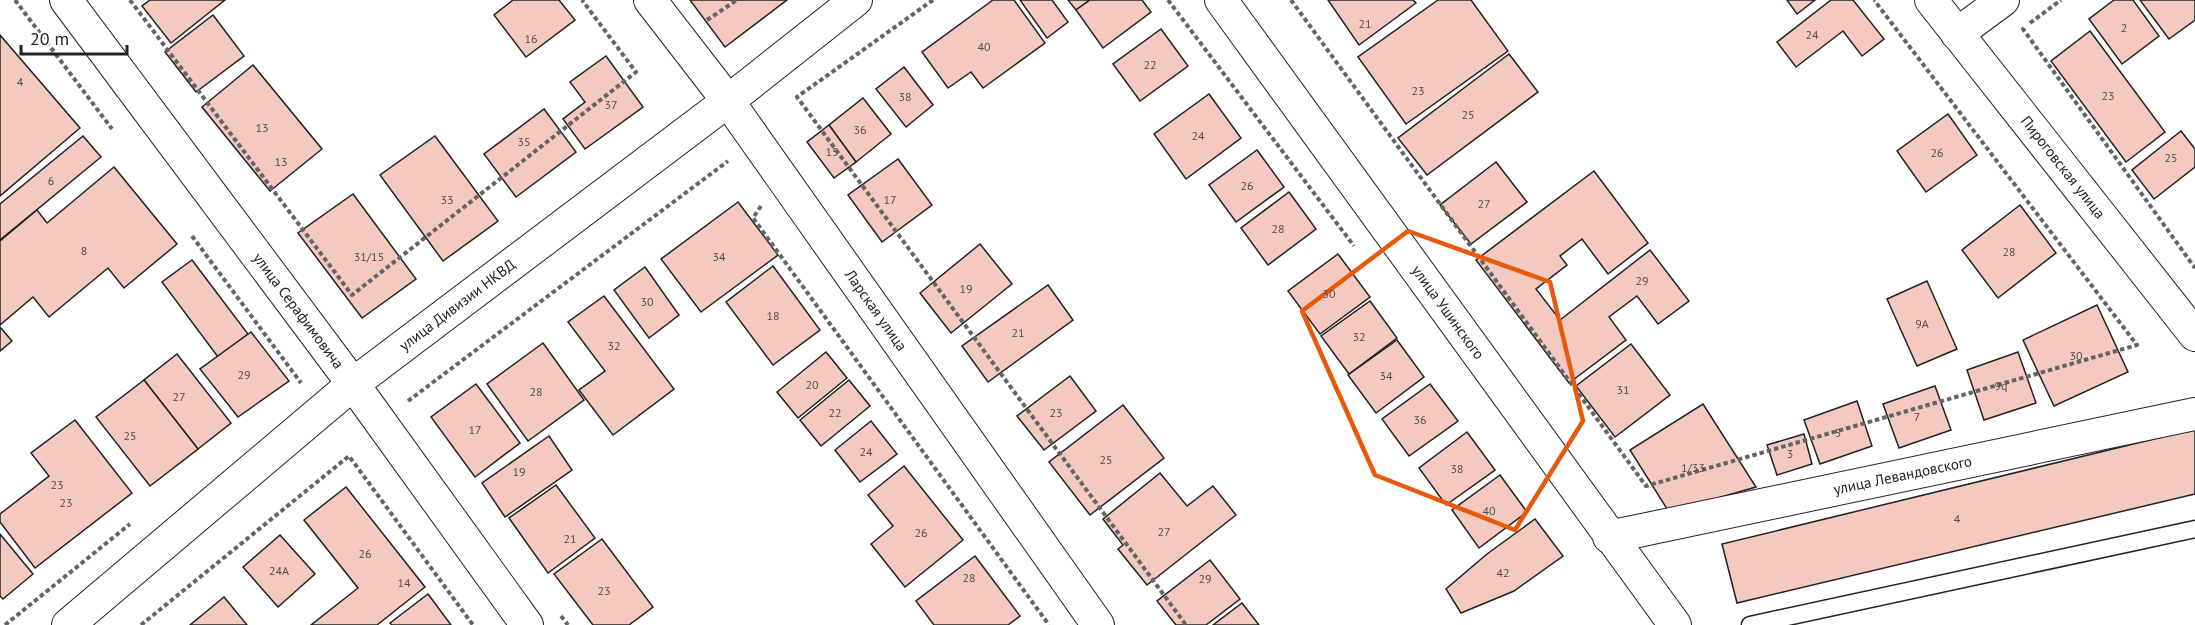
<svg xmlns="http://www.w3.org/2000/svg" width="2195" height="625" viewBox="0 0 2195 625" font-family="'PT Sans',sans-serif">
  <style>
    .building { fill: #f3c9c0; stroke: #222; stroke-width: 1.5 }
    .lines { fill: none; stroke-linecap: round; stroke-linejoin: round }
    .service-casing { stroke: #222; stroke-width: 19 }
    .minor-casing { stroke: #222; stroke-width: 34 }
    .path { stroke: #646464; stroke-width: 4; stroke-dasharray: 4.5 3; stroke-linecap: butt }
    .service { stroke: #fff; stroke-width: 16 }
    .minor { stroke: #fff; stroke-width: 32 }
    .marked { fill: none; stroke: #e8590c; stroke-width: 4.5; stroke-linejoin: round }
    .labels { text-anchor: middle; stroke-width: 4.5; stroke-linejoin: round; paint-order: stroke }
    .number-label { font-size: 12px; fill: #564c4a }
    .street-label { font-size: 15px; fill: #222; stroke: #fff }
  </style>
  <rect width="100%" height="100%" fill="#fff"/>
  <g class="building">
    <polygon points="150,0 225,0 171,43 142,6"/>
    <polygon points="513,0 559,0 575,20 526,57 494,15"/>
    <polygon points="690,0 787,0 725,47"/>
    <polygon points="993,0 1014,0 1045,43 983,88 971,72 948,88 922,52"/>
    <polygon points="1020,0 1052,0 1068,22 1047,38"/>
    <polygon points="1068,0 1090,0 1076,10"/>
    <polygon points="1090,0 1142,0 1151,12 1103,48 1076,10"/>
    <polygon points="1328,0 1413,0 1416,3 1359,45"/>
    <polygon points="1438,0 1471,0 1508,51 1406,124 1358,57"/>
    <polygon points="1787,0 1815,0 1797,14"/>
    <polygon points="1831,0 1853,0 1884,39 1862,56 1843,31 1796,67 1777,42"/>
    <polygon points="2114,0 2133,0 2159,36 2122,64 2089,19"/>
    <polygon points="2140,0 2195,0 2195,20 2169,39"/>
    <polygon points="213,15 244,56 196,92 165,52"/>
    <polygon points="1161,29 1188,66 1140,101 1113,64"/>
    <polygon points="2090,31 2165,132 2126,162 2051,61"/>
    <polygon points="0,35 80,128 0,196"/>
    <polygon points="1509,54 1538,92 1427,175 1398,138"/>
    <polygon points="606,56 643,107 585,149 563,119 585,102 570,82"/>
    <polygon points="253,65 322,149 270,191 202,107"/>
    <polygon points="904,67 933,105 906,127 876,89"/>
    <polygon points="1209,94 1241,138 1186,179 1154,134"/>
    <polygon points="863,98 891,134 856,162 829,125"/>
    <polygon points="544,109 576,152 516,197 484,154"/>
    <polygon points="1948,114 1977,155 1926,192 1897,151"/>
    <polygon points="829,125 856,162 834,178 807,142"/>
    <polygon points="2181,131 2195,149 2195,167 2154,199 2132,170"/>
    <polygon points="83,136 101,157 0,240 0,204"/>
    <polygon points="435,136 498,221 443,261 380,175"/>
    <polygon points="1257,150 1284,187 1236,222 1209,185"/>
    <polygon points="898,159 932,205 882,242 848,195"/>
    <polygon points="1496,162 1527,202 1471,244 1440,205"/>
    <polygon points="114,167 177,244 124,288 108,268 49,317 33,297 0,325 0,241 37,210 47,223"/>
    <polygon points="1594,171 1648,243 1608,274 1582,239 1560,256 1567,265 1536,289 1560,320 1650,250 1689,301 1658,324 1637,296 1609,317 1626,340 1569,383 1476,260"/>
    <polygon points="1289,192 1316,229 1268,265 1241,228"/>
    <polygon points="353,194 416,279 362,318 298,233"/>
    <polygon points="738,202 778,255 701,312 661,259"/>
    <polygon points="2020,205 2056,253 1998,298 1962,250"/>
    <polygon points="980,244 1012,284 951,333 920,293"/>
    <polygon points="1338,254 1370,297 1320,334 1288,291"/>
    <polygon points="192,260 248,334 218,357 162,282"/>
    <polygon points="773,266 820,330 773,365 726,302"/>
    <polygon points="645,267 679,315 649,338 614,290"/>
    <polygon points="1927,281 1957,349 1917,366 1887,299"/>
    <polygon points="1048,285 1073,320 988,382 962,346"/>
    <polygon points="604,296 674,389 613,435 579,390 605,371 568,322"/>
    <polygon points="1370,301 1397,338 1349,374 1321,336"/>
    <polygon points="2097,305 2128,372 2054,406 2023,340"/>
    <polygon points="0,327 12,341 0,351"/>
    <polygon points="251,332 289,381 238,417 200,369"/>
    <polygon points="1397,340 1424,377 1376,413 1348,375"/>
    <polygon points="543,343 584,400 528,441 487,384"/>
    <polygon points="1631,344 1670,395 1615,437 1576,386"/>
    <polygon points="826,352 847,378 798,418 777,392"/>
    <polygon points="2018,352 2036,403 1984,420 1967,370"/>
    <polygon points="177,354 231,423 198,449 144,380"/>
    <polygon points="1070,376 1096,411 1044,450 1017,416"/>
    <polygon points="144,380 198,449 150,486 96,417"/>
    <polygon points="849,380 870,406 821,446 800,420"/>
    <polygon points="476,384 520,443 475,477 431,417"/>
    <polygon points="1430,384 1458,421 1409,456 1382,419"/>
    <polygon points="1935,386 1951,430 1899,448 1883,404"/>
    <polygon points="1857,401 1872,446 1820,464 1804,420"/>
    <polygon points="1703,404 1756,487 1669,512 1630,450"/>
    <polygon points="1123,405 1164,458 1090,515 1049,462"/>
    <polygon points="75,420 132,493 35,568 0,522 0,514 49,476 31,453"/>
    <polygon points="871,421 897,454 860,482 835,450"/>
    <polygon points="2195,429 2195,494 1737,603 1722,544"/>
    <polygon points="1467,432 1495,470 1446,505 1419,468"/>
    <polygon points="1804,434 1812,464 1777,475 1767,445"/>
    <polygon points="549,436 572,470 505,517 482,483"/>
    <polygon points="904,466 963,540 905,587 871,544 893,526 868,495"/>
    <polygon points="1160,473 1187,506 1213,486 1236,515 1147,585 1118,549 1123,545 1103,519"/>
    <polygon points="1500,475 1527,512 1479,548 1452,510"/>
    <polygon points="556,485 595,538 548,573 509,518"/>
    <polygon points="346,487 425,587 377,625 311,625 358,588 304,520"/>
    <polygon points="1535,519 1563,556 1514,591 1461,613 1446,589 1487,554"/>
    <polygon points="0,534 33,574 3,599 0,596"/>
    <polygon points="280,535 315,574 278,607 243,567"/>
    <polygon points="602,539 653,607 629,625 593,625 554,574"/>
    <polygon points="975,556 1020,616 1008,625 934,625 916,601"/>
    <polygon points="1210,560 1240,599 1206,625 1176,625 1157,601"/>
    <polygon points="428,594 451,625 392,625 390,623"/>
    <polygon points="224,597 247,625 190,625"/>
    <polygon points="1242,603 1259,625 1213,625"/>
  </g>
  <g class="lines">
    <g class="service-casing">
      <polyline id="service" points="1750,625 2195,529"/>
    </g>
    <g class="minor-casing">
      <g id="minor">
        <path id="s1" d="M66,0L353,384L527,625"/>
        <path id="s2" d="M650,0L728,101L1098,625"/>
        <path id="s3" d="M1221,0L1675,625"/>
        <path id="s4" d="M1931,0L2195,335"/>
        <polyline points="1957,34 2003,0"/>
        <path id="s5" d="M1609,537L2195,414"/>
        <path id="s6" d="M68,625L353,384L728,101L856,0"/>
      </g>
    </g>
    <g class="path">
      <polyline points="15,0 112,129"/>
      <polyline points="130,0 352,295 636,72 582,0"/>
      <polyline points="933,0 797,97 1186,625"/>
      <polyline points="1168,0 1354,246"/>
      <polyline points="1291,0 1646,486 2137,345 1874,0"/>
      <polyline points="707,20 737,0"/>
      <polyline points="2030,23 2061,0"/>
      <polyline points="2024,28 2023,29 2195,268"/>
      <polyline points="761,206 753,218 1049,625"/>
      <polyline points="192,236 301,383"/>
      <polyline points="408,401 728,161"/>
      <polyline points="561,616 568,625"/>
      <polyline points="5,625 130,524"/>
      <polyline points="141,625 349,456 473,625"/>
    </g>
    <use href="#service" class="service"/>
    <use href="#minor" class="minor"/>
  </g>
  <path class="marked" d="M1408,231L1550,282L1583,421L1515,530L1375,475L1302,311Z"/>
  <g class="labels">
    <g class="number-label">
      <text x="1365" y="28">21</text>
      <text x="2124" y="32">2</text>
      <text x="1812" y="39">24</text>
      <text x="531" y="43">16</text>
      <text x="984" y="51">40</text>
      <text x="1150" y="69">22</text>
      <text x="20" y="86">4</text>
      <text x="1418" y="95">23</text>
      <text x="2108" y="100">23</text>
      <text x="905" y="101">38</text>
      <text x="611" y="109">37</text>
      <text x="1468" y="119">25</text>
      <text x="262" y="132">13</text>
      <text x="860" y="134">36</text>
      <text x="1198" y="140">24</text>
      <text x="524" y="146">35</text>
      <text x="832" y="156">15</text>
      <text x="1937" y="157">26</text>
      <text x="2171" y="162">25</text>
      <text x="281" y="166">13</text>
      <text x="51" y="185">6</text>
      <text x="1247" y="190">26</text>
      <text x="447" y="204">33</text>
      <text x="890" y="204">17</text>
      <text x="1484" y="208">27</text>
      <text x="1278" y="233">28</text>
      <text x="84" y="255">8</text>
      <text x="2009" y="256">28</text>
      <text x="369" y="261">31/15</text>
      <text x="719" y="261">34</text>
      <text x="1642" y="285">29</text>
      <text x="966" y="293">19</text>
      <text x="1329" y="298">30</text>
      <text x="647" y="306">30</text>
      <text x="773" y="320">18</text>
      <text x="1922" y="328">9А</text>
      <text x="1018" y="337">21</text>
      <text x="1359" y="341">32</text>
      <text x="614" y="350">32</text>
      <text x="2076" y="360">30</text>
      <text x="244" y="379">29</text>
      <text x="1386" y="380">34</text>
      <text x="812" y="389">20</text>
      <text x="2001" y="390">9q</text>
      <text x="1623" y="394">31</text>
      <text x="536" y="396">28</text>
      <text x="179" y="401">27</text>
      <text x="835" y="417">22</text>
      <text x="1056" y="417">23</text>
      <text x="1917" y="421">7</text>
      <text x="1420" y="424">36</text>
      <text x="475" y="434">17</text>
      <text x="1838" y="437">5</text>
      <text x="130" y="440">25</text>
      <text x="866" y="456">24</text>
      <text x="1790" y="458">3</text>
      <text x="1106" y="464">25</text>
      <text x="1693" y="472">1/33</text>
      <text x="1457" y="473">38</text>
      <text x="519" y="476">19</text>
      <text x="57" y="489">23</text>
      <text x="66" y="507">23</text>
      <text x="1489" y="515">40</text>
      <text x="1957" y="523">4</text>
      <text x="1164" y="536">27</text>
      <text x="921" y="537">26</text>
      <text x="570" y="543">21</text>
      <text x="365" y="558">26</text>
      <text x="279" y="575">24А</text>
      <text x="1503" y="577">42</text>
      <text x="969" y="582">28</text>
      <text x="1205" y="583">29</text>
      <text x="404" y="587">14</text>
      <text x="604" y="595">23</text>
    </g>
    <g class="street-label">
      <text dy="5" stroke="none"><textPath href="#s4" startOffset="213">Пироговская улица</textPath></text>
      <text dy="5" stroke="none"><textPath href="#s6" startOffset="504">улица Дивизии НКВД</textPath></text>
      <text dy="5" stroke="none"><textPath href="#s1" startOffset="388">улица Серафимовича</textPath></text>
      <text dy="5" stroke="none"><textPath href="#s2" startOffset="384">Ларская улица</textPath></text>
      <text dy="5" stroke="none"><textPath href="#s3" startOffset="386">улица Ушинского</textPath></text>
      <text dy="5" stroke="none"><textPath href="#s5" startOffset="300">улица Левандовского</textPath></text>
    </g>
  </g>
  <path d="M21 45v9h106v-9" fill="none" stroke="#222222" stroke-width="3"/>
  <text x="30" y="45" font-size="18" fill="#222222" stroke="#ffffff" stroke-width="4.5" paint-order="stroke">20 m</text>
</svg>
